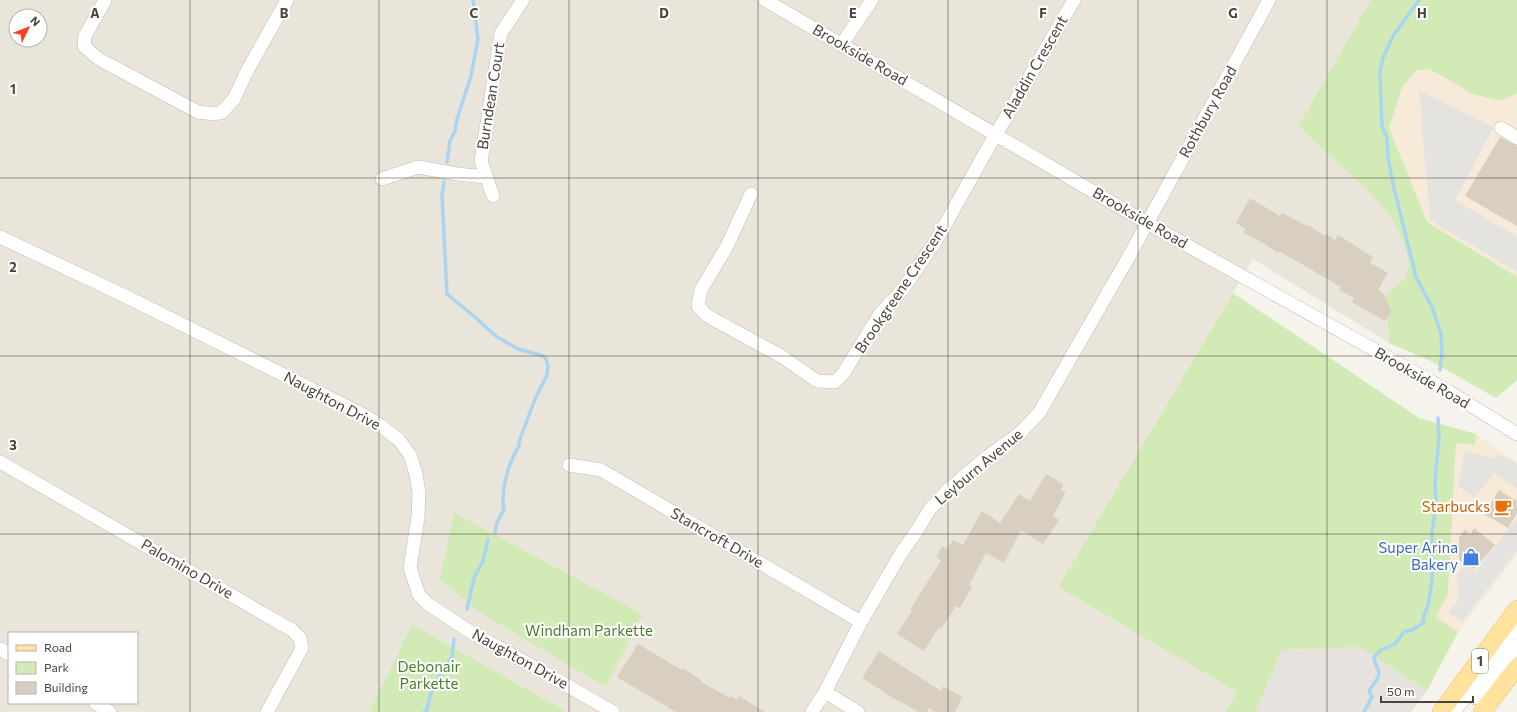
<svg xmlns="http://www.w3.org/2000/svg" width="1517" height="712" viewBox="0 0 1517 712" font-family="Commissioner,sans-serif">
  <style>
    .residential { fill: #eae5da; fill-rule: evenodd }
    .commercial { fill: #f7ead8 }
    .industrial { fill: #e6e2dd }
    .green { fill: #d2eab5 }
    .parking { fill: #e5e3e0 }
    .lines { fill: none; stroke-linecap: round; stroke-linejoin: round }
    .stream { stroke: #a9d4f2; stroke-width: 3.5 }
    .building { fill: #d8cfc1 }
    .minor-casing { stroke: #c2bbae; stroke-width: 14 }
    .major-casing { stroke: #e6c16a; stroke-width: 18 }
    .minor { stroke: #fff; stroke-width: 13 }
    .major { stroke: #ffe39c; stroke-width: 17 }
    .grid { fill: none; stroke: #4b4439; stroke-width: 1; stroke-opacity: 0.55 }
    .labels { text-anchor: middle; stroke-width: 4; stroke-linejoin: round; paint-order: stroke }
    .shield { fill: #fff; stroke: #817c74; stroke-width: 1 }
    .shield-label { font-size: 14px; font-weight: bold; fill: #4b4439 }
    .street-label { font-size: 15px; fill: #4b4439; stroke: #fff }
    .food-label { font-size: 15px; fill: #c56008; stroke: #fff; text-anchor: end }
    .shop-label { font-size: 15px; fill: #366cbe; stroke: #fff; text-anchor: end }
    .park-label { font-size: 15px; fill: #4a7f2a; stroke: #fff }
    .grid-label { font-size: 13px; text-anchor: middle; font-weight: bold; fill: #4b4439; stroke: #fff; stroke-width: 4; stroke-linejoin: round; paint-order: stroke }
  </style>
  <rect width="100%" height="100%" fill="#f6f3ec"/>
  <path class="residential" d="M0,0H1371L1298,126L1368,191L1391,217L1405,245L1409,263L1406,277L1386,296L1389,343L1253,259L1058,587L1237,692L1225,712H567L412,624L369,712H0ZM16,16H40V40H16ZM9,633H137V703H9Z"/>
  <g class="commercial">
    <polygon points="1428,69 1473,94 1500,101 1517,93 1517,277 1427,222 1389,128 1402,88 1415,71"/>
    <polygon points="1476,434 1517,462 1517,555 1458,632 1436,617 1448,594 1456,443 1475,445"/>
  </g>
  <polygon class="industrial" points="1360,647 1427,691 1411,712 1256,712 1282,650"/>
  <g class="green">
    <polygon points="1371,0 1517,0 1517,93 1500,101 1473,94 1429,69 1415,71 1402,88 1389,128 1427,222 1517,277 1517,380 1496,398 1429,360 1389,343 1386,296 1406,277 1409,263 1405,245 1391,217 1368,191 1298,126"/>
    <polygon points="1233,293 1419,418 1476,434 1475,445 1456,443 1448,594 1436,617 1458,632 1427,691 1360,647 1282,650 1256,712 1225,712 1237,692 1058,587"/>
    <polygon points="454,513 642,614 606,687 479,612 440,579"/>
    <polygon points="412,624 567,712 369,712"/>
  </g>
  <g class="parking">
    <polygon points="1419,90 1494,127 1455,200 1517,237 1517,272 1430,220"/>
    <polygon points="1465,451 1494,459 1496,454 1513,461 1517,464 1517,489 1494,473 1475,497 1458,487"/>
    <polygon points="1517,518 1517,550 1462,622 1448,613 1459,600 1457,575 1464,566 1475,572"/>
  </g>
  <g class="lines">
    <g class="stream">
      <polyline points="1419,0 1393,36 1383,58 1380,73 1382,126 1387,138 1388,158 1394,188 1416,277 1432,307 1441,333 1442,351 1440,370"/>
      <polyline points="447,162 450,141 455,131 457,119 471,76 478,39 473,0"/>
      <path d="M444,182L442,196L447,294L476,318L497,337L518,349L543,356L546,359L548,366L547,375L535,399L519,442V446C509,461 500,492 504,510L497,522L495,532"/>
      <polyline points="467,609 474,578 483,561 488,540"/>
      <polyline points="424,712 426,712 432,690 445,666 452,657 454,639"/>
      <path d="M1364,712L1372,697L1369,691C1372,686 1379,679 1379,673C1378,667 1374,663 1374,657L1381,650L1395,644L1404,632L1412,630L1423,623L1424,615L1428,606L1432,581V532L1436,505L1435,481L1439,438L1438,418"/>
    </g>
  </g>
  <g class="building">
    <polygon points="1500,137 1517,146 1517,226 1465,196"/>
    <polygon points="1250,198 1280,216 1282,213 1307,226 1308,225 1325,236 1326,234 1335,240 1338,235 1373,257 1370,263 1388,273 1378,290 1384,294 1391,310 1390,315 1385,321 1352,302 1354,298 1339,290 1341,287 1279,251 1278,253 1255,238 1254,239 1243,232 1246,229 1236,223"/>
    <polygon points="1046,474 1063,484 1061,490 1066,492 1053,516 1059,520 1043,544 1021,530 1004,563 986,553 969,585 972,587 960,608 956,606 941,629 939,627 924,651 897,634 912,611 910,610 941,560 936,558 942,546 947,549 953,540 963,545 982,511 1000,523 1019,494 1030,501"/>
    <polygon points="1499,490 1517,501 1517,513 1508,528 1484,514"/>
    <polygon points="1474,528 1495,545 1474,569 1459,560 1459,538 1465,529 1470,535"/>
    <polygon points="638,644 682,670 683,668 702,681 701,682 730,698 731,696 737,700 739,696 765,712 676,712 617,677"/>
    <polygon points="879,651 941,691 943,686 962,697 955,712 936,712 929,708 927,712 919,712 884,693 884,692 862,678"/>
  </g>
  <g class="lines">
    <g class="minor-casing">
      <g id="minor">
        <path d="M105,0L85,36L84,46C93,55 100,61 112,66L198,112L215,114L222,112L234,99L247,71L287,0"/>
        <polyline points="765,0 1147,223 1448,391 1517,434"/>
        <polyline points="841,45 872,0"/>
        <polyline points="1501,128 1517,138"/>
        <polyline points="382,179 418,167 457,174 486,177"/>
        <polyline points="751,194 727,246 701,290 698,306 705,314 713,319 781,356 817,381 835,382 843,374 880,314 903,289 936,241 984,155 1074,0"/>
        <polyline points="493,196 481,161 501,33 523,0"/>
        <polyline points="0,237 123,295 364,415 381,426 399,440 410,455 416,474 419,493 418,517 410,568 419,595 428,604 469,631 552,677 613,712"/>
        <polyline points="0,462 292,630 300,638 302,648 267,712"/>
        <polyline points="569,465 601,470 861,622"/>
        <polyline points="0,649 9,654"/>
        <polyline points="825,692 858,712"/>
        <polyline points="1475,698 1517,646"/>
        <polyline points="95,703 110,712"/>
        <polyline points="812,712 825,692 861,622 900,555 918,529 930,509 948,490 987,457 1020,433 1039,413 1132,251 1269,0"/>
        <polyline points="1454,712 1517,628"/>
      </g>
    </g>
    <g class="major-casing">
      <g id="major">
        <polyline points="1441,712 1517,609"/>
        <polyline points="1482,712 1517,667"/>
      </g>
    </g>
    <use href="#minor" class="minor"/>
    <use href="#major" class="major"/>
  </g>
  <path class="grid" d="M190,0V712M379,0V712M569,0V712M758,0V712M948,0V712M1138,0V712M1327,0V712M0,178H1517M0,356H1517M0,534H1517"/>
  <defs>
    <g id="cafe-bare" transform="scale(1.38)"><path d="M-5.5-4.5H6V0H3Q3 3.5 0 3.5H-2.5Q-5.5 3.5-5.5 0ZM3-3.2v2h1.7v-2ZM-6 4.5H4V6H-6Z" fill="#e8710a" stroke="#fff" stroke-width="2.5" paint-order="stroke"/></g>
    <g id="shop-bare" transform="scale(1.38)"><path d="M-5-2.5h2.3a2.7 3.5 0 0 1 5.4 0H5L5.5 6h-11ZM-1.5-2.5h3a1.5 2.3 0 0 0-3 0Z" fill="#3f7fe0" stroke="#fff" stroke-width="2.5" paint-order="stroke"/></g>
  </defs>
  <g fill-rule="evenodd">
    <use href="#cafe-bare" x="1503" y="507"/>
    <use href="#shop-bare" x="1471" y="557"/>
  </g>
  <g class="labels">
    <rect class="shield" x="1472" y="649" width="16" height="24" rx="3"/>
    <g class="shield-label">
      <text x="1480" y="666">1</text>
    </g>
    <g class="street-label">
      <text transform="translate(860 55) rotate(30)" y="5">Brookside Road</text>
      <text transform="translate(1035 67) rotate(-60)" y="5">Aladdin Crescent</text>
      <text transform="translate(491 96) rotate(-81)" y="5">Burndean Court</text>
      <text transform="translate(1208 112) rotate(-61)" y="5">Rothbury Road</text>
      <text transform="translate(1140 218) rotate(30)" y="5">Brookside Road</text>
      <text transform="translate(901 289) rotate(-56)" y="5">Brookgreene Crescent</text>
      <text transform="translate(1422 378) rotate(30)" y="5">Brookside Road</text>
      <text transform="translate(332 401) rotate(28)" y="5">Naughton Drive</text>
      <text transform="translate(979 467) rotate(-40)" y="5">Leyburn Avenue</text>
      <text transform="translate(717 538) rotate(30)" y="5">Stancroft Drive</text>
      <text transform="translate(187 569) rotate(30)" y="5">Palomino Drive</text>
      <text transform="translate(520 659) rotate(29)" y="5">Naughton Drive</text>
    </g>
    <g class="food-label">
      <text x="1490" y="512">Starbucks</text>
    </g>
    <g class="shop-label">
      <text x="1458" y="553">Super Arina<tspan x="1458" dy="17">Bakery</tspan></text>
    </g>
    <g class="park-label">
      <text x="589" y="636">Windham Parkette</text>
      <text x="429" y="672">Debonair<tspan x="429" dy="17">Parkette</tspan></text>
    </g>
  </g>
  <g class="grid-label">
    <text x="95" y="18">A</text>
    <text x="284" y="18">B</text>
    <text x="474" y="18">C</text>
    <text x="664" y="18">D</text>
    <text x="853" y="18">E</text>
    <text x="1043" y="18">F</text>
    <text x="1233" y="18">G</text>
    <text x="1422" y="18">H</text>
    <text x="13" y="94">1</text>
    <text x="13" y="272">2</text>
    <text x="13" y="450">3</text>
  </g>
  <rect x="8" y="632" width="130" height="72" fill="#ffffff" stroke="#b7b4b0"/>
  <rect x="16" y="645" width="20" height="6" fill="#ffe39c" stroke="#b7b4b0"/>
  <text x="44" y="652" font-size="12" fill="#4b4439">Road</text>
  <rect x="16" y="662" width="20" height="12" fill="#d2eab5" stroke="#b7b4b0"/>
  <text x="44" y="672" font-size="12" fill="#4b4439">Park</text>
  <rect x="16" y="682" width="20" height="12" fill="#d8cfc1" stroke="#b7b4b0"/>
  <text x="44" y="692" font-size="12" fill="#4b4439">Building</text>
  <g transform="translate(28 28) rotate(47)"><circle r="19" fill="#ffffff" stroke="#b7b4b0"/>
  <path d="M0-3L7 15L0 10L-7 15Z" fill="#fc3f1d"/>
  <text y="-6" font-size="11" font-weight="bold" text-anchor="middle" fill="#4b4439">N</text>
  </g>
  <path d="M1381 696v6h92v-6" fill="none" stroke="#4b4439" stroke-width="2"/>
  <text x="1387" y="696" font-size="12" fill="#4b4439" stroke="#ffffff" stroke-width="3" paint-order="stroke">50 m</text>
</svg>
